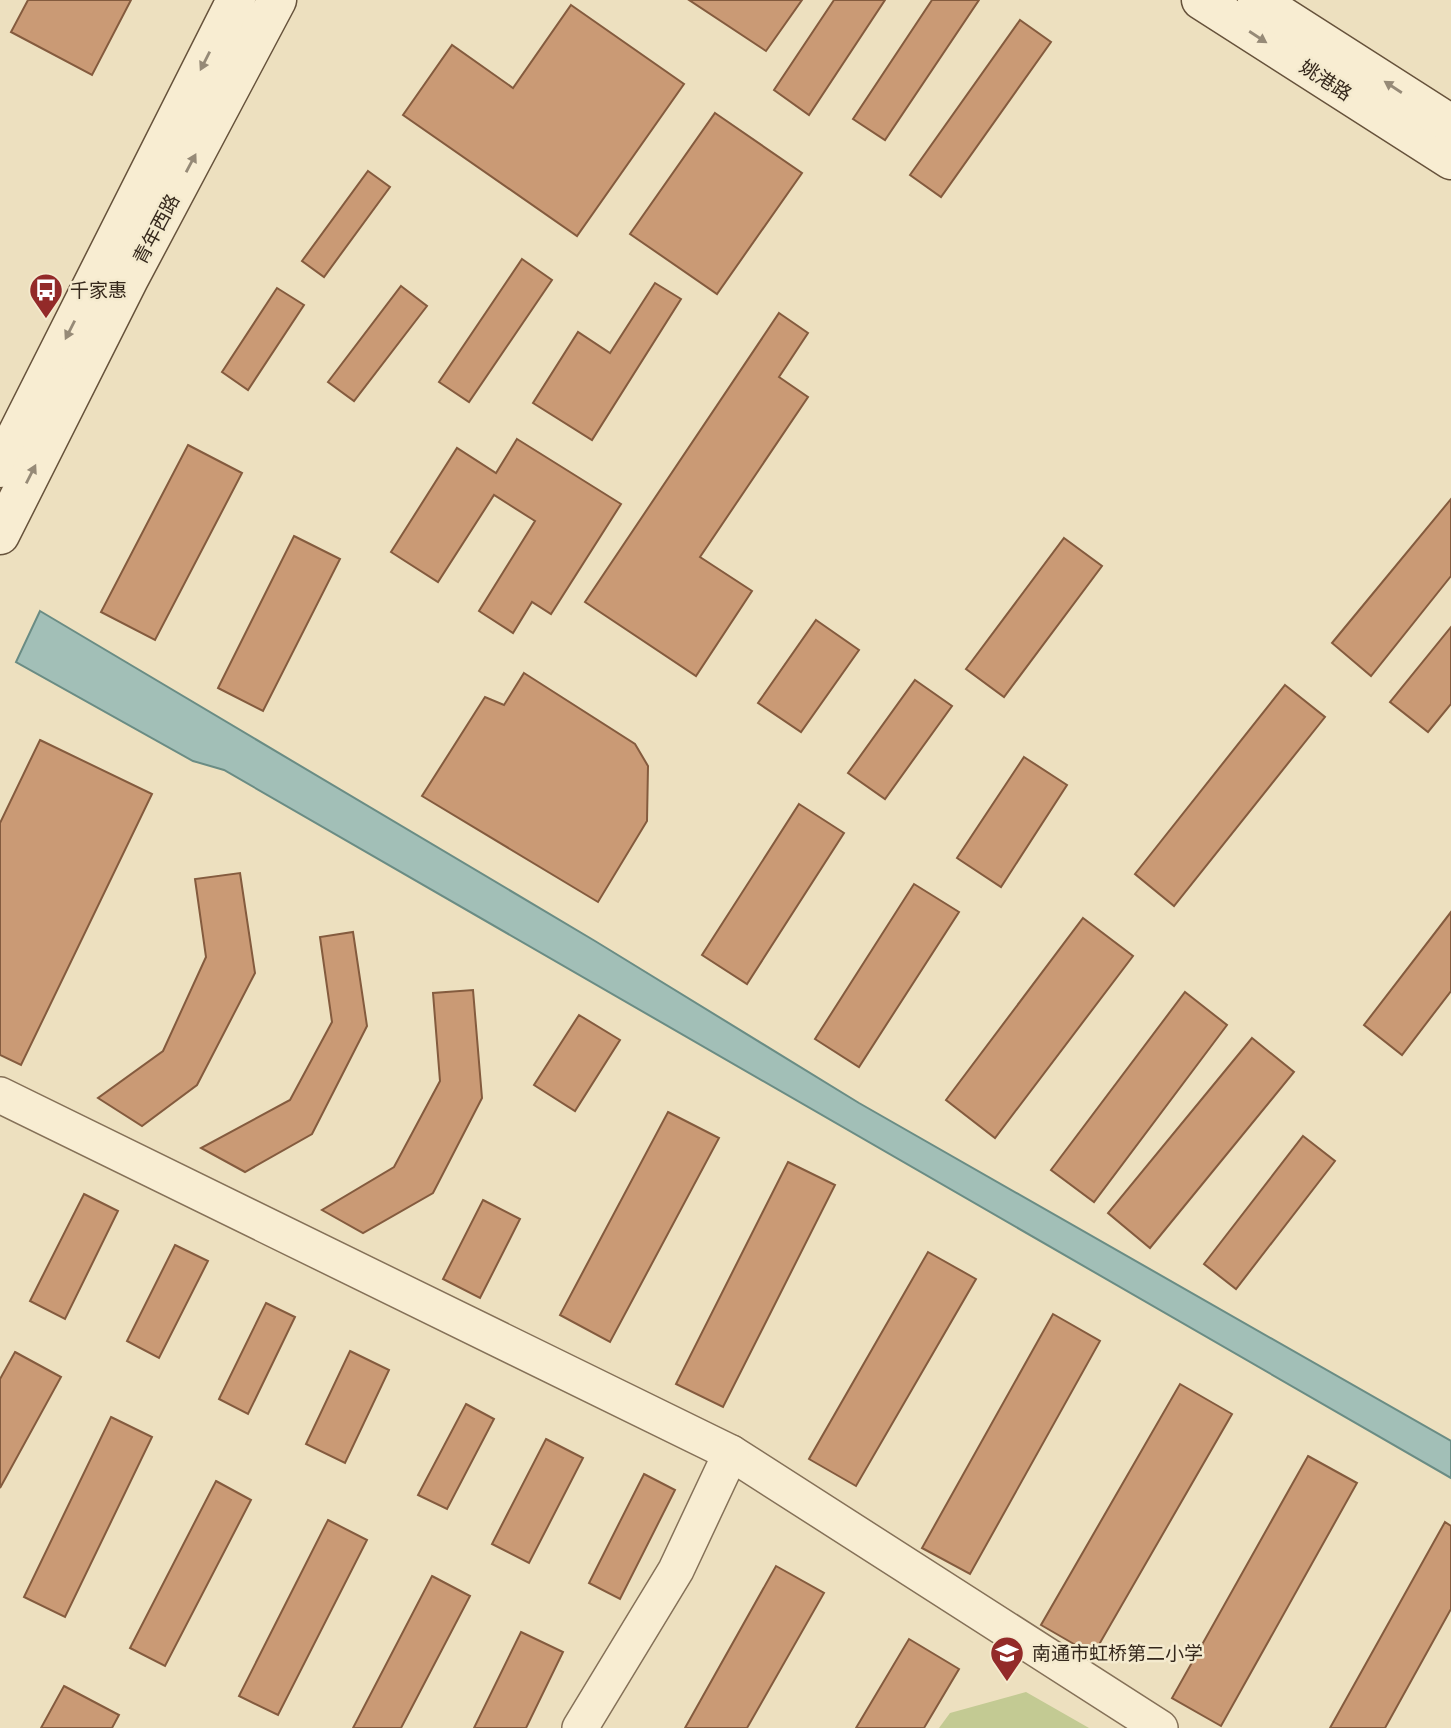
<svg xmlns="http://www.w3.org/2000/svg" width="1451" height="1728" viewBox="0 0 1451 1728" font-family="'PT Serif','Noto Sans SC',serif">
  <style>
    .green { fill: #c3ca93 }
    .water { fill: #a2bfb7; stroke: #6a8c84; stroke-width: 2 }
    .building { fill: #ca9a75; stroke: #845b3e; stroke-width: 2 }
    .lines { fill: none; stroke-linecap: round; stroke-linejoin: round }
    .minor-casing { stroke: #857158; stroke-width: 38 }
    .secondary-casing { stroke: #66523b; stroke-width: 41 }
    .minor { stroke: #f8edd2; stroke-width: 35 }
    .secondary { stroke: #f8edd2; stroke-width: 38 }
    .oneway { fill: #968a77 }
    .labels { text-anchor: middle; stroke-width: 5; stroke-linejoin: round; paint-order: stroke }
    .street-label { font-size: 19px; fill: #35281c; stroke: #f4eace }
    .poi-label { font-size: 19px; fill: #35281c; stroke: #f4eace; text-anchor: start }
  </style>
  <rect width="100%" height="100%" fill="#ede0bf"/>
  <polygon class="green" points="1026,1692 1089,1728 939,1728 950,1713"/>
  <polygon class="water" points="40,611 595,941 859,1103 1451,1441 1451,1478 224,770 193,761 16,662"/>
  <g class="building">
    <polygon points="28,0 131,0 92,75 11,32"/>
    <polygon points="689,0 802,0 766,51"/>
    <polygon points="834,0 885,0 809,115 774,90"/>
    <polygon points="932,0 979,0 885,140 853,119"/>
    <polygon points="571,5 684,84 577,236 403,115 452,45 513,88"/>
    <polygon points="1020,20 1051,42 941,197 910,175"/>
    <polygon points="715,113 802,173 717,294 630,234"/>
    <polygon points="368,171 390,187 324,277 302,261"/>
    <polygon points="522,259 552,280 469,402 439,382"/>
    <polygon points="655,283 681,299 592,440 533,403 578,332 610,353"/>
    <polygon points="401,286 427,306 354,401 328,382"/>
    <polygon points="277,288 304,305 248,390 222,372"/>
    <polygon points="779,313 808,333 779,377 808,397 700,557 752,591 696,676 585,602"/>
    <polygon points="517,439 621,504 551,614 532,602 513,633 479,611 535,521 494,495 438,582 391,552 457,448 496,473"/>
    <polygon points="188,445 242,473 155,640 101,612"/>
    <polygon points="1451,499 1451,576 1371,676 1332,643"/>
    <polygon points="294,536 340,559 263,711 218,688"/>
    <polygon points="1064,538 1102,566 1004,697 966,669"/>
    <polygon points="816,620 859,650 801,732 758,703"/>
    <polygon points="1451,627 1451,704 1428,732 1390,702"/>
    <polygon points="524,673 635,744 648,766 647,821 598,902 422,796 485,697 504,705"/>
    <polygon points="915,680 952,706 885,799 848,773"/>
    <polygon points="1285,685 1325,717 1174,906 1135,874"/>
    <polygon points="40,740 152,794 21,1065 0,1055 0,823"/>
    <polygon points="1024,757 1067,785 1001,887 957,858"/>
    <polygon points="799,804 844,833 747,984 702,955"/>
    <polygon points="240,873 255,973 197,1085 142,1126 98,1098 163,1051 206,957 195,879"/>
    <polygon points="914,884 959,912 859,1067 815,1039"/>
    <polygon points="1451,912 1451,991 1402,1055 1364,1025"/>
    <polygon points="1083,918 1133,956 995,1138 946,1100"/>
    <polygon points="353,932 367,1026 312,1134 245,1172 201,1148 290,1100 332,1022 320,937"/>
    <polygon points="473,990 482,1098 433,1193 363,1233 322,1210 394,1167 440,1081 433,993"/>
    <polygon points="1185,992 1227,1025 1094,1202 1051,1170"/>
    <polygon points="579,1015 620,1040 575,1111 534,1085"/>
    <polygon points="1252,1038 1294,1072 1150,1248 1108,1213"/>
    <polygon points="668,1112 719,1138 610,1342 560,1315"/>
    <polygon points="1303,1136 1335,1161 1236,1289 1204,1264"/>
    <polygon points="788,1162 835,1185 723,1407 676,1384"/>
    <polygon points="84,1194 118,1211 65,1319 30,1301"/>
    <polygon points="483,1200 520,1219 480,1298 443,1279"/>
    <polygon points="175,1245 208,1261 159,1358 127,1341"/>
    <polygon points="928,1252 976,1279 856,1486 809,1459"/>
    <polygon points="266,1303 295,1317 248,1414 219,1399"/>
    <polygon points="1053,1314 1100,1341 970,1574 922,1548"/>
    <polygon points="350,1351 389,1370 345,1463 306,1444"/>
    <polygon points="15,1352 61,1377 0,1488 0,1379"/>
    <polygon points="1180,1384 1232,1414 1093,1655 1041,1625"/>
    <polygon points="466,1404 494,1419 447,1509 418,1495"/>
    <polygon points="111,1417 152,1437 65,1617 24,1597"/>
    <polygon points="546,1439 583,1458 529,1563 492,1544"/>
    <polygon points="1308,1456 1357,1483 1221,1726 1172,1698"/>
    <polygon points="644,1474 675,1490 620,1599 589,1583"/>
    <polygon points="216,1481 251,1500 165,1666 130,1648"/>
    <polygon points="328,1520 367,1540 278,1715 239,1696"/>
    <polygon points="1445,1522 1451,1526 1451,1609 1385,1728 1330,1728"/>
    <polygon points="776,1566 824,1593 747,1728 685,1728"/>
    <polygon points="432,1576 470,1596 401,1728 353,1728"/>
    <polygon points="521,1632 563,1652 526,1728 474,1728"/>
    <polygon points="909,1639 959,1669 924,1728 856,1728"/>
    <polygon points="64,1686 119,1715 112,1728 41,1728"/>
  </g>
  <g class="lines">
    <g class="minor-casing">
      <g id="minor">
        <polyline points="0,1095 731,1453 1160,1728"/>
        <polyline points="580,1728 676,1570 731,1453"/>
      </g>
    </g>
    <g class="secondary-casing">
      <g id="secondary">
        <polyline points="1201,0 1451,160"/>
        <polyline points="1257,0 1451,124"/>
        <polyline points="0,468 236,0"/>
        <polyline points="0,535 129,279 277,0"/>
      </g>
    </g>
    <use href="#minor" class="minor"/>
    <use href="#secondary" class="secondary"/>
  </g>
  <defs><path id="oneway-solid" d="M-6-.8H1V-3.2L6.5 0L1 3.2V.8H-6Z" transform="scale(1.75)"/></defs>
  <g class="oneway">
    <use href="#oneway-solid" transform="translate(1258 37) rotate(33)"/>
    <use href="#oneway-solid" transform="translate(205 61) rotate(117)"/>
    <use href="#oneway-solid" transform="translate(1393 87) rotate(-147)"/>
    <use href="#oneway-solid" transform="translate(191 163) rotate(-62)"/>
    <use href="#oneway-solid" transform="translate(70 330) rotate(117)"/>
    <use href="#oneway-solid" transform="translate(31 474) rotate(-63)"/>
  </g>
  <defs>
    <g id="bus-pin" transform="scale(1.75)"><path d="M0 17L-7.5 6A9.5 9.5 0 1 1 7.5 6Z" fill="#932a29" stroke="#f4eace"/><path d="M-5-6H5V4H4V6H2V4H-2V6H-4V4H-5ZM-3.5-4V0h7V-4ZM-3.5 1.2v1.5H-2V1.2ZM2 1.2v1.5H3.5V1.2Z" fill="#fff"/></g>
    <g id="school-pin" transform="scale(1.75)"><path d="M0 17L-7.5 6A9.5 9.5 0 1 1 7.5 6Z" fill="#932a29" stroke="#f4eace"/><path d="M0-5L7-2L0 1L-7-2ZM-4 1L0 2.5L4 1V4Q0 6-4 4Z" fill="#fff"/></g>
  </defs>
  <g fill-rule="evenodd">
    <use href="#bus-pin" x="46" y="290"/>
    <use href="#school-pin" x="1007" y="1653"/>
  </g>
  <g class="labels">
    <g class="street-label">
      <text transform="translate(1326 80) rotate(33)" y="7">姚港路</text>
      <text transform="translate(156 229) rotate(-62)" y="7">青年西路</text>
    </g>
    <g class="poi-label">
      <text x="70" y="297">千家惠</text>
      <text x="1032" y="1660">南通市虹桥第二小学</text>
    </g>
  </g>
</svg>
